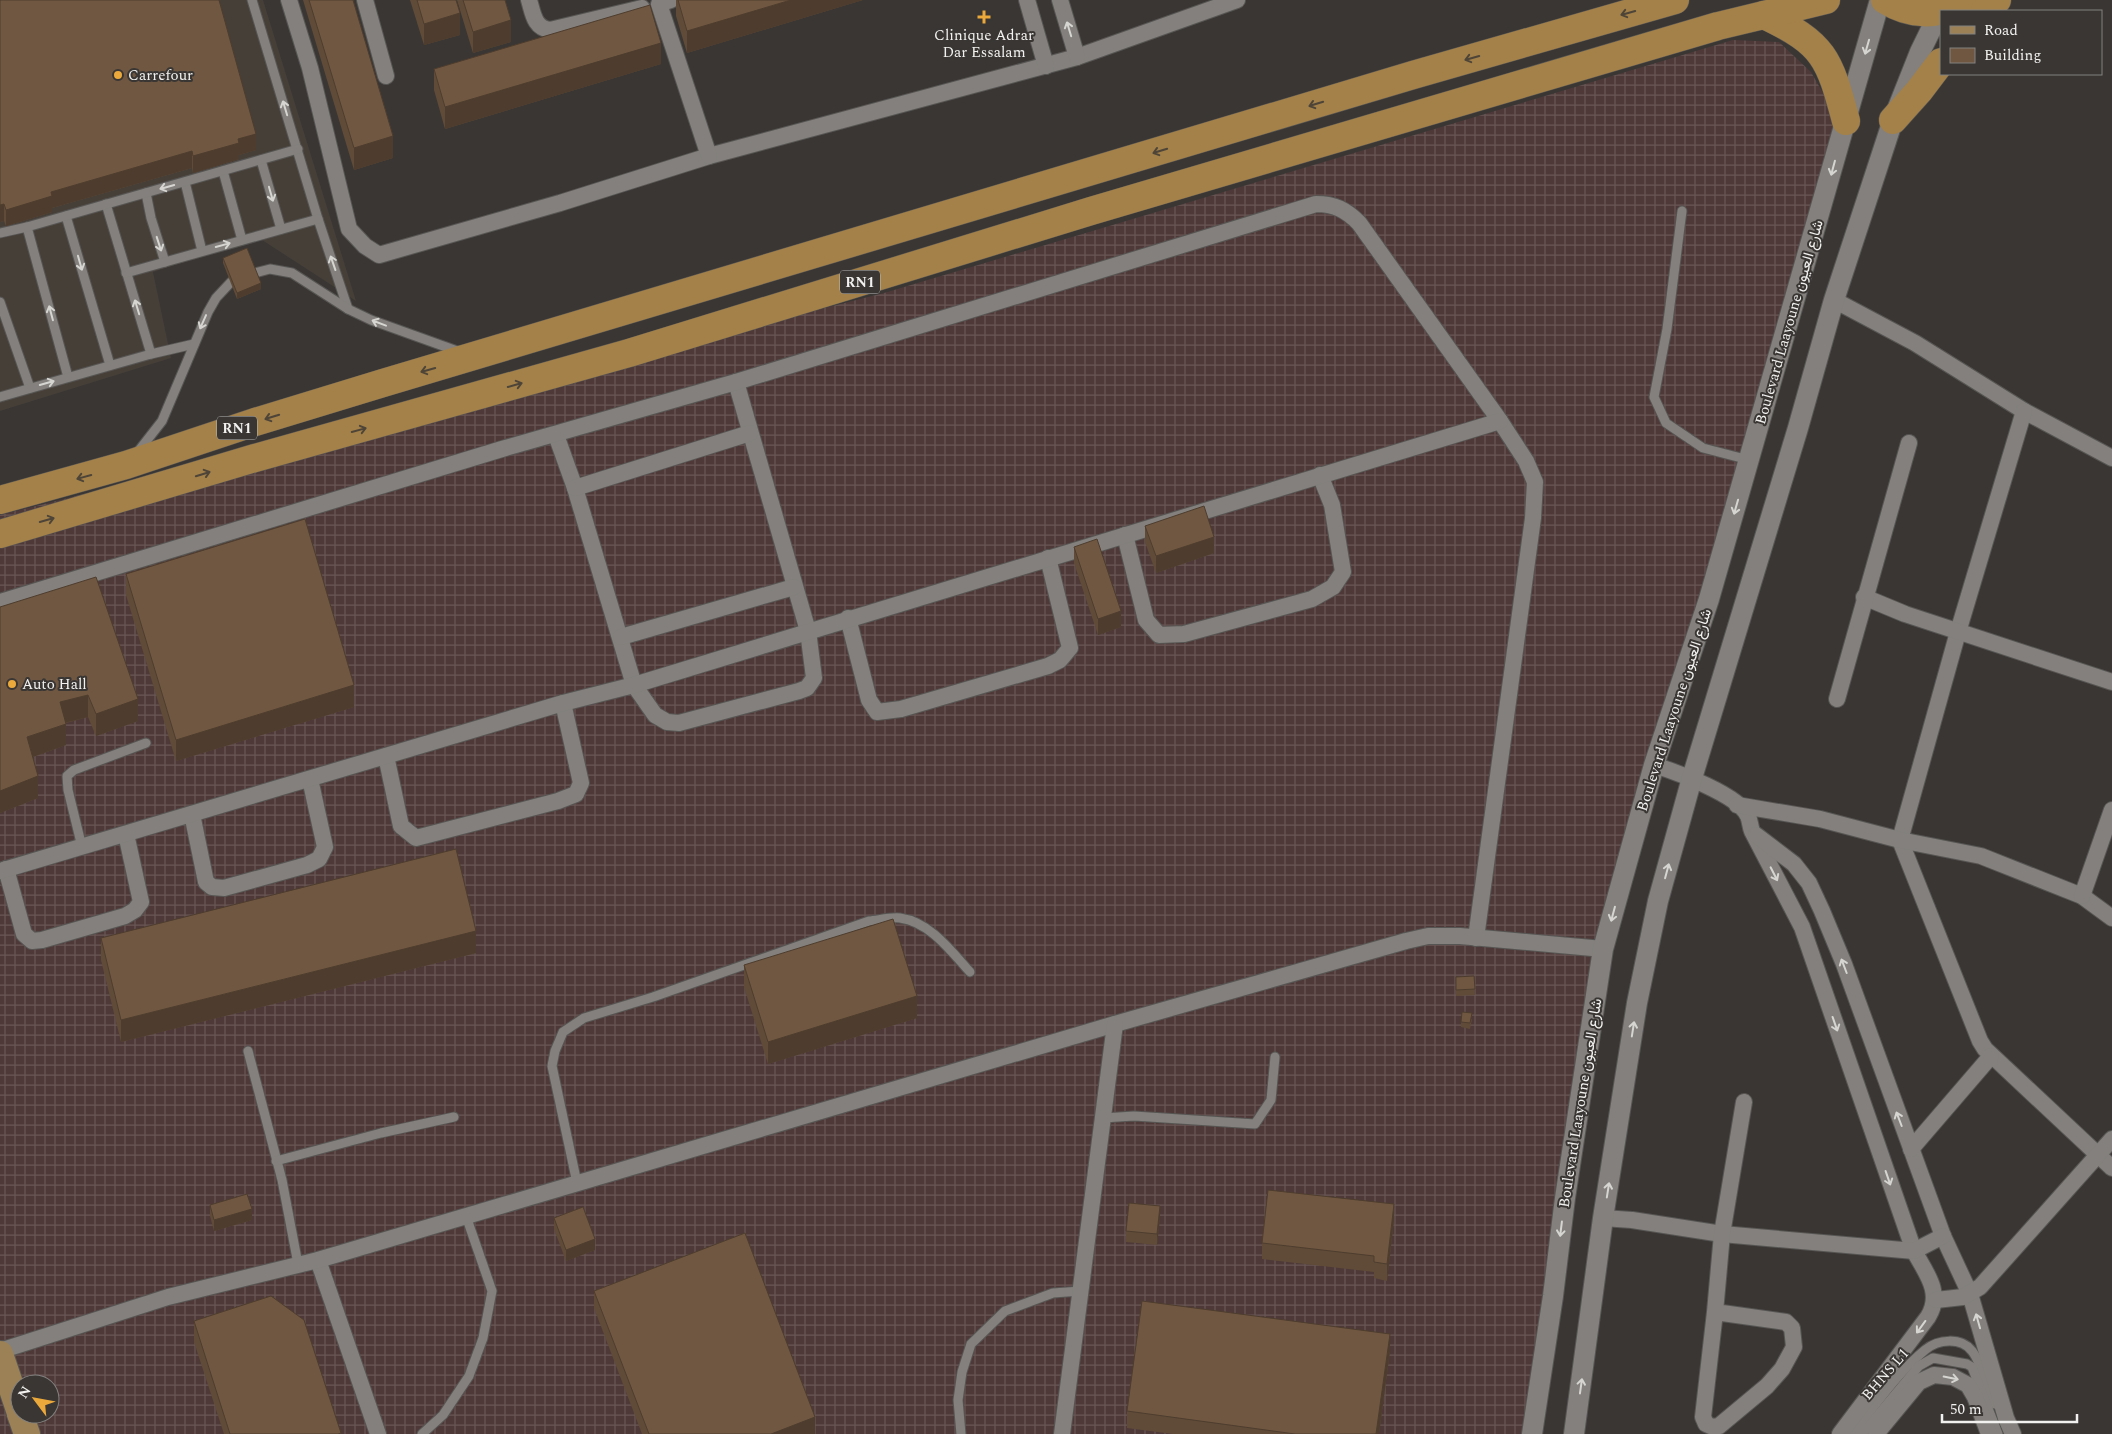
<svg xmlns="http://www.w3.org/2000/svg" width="2112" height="1434" viewBox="0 0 2112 1434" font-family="Spectral,Vazirmatn,serif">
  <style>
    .built { fill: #463f38 }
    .industrial { fill: url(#industrial-grid); fill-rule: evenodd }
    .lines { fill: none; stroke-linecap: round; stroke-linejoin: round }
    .service-casing { stroke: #575553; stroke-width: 11 }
    .minor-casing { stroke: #575553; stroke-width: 18 }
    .tertiary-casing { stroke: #575553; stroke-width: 22 }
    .primary-casing { stroke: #575553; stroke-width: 28 }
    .trunk-casing { stroke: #575553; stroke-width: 29 }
    .service { stroke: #83807d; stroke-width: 9 }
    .minor { stroke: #83807d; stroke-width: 16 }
    .tertiary { stroke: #83807d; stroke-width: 20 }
    .primary { stroke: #9c8156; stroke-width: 26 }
    .trunk { stroke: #a48149; stroke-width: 28 }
    .wall { fill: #604b38 }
    .shaded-wall { fill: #4e3d2e }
    .building { fill: #705741; stroke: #4e3d2e }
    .oneway { stroke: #4e4538 }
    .oneway2 { stroke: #d6d5d2 }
    .poi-dot { fill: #eca93b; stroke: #393634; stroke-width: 2 }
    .labels { text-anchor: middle; stroke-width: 4; stroke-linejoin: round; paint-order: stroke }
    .shield { fill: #393634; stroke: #bab9b7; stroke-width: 1 }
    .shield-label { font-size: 14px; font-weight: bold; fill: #f2f1ef }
    .poi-label { font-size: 15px; fill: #f2f1ef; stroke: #393634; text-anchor: start }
    .street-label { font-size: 15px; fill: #f2f1ef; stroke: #393634 }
  </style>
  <defs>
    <pattern id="industrial-grid" width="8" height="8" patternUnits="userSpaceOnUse" patternTransform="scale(1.25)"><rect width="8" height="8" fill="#4e3938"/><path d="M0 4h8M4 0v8" fill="none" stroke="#685655"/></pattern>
  </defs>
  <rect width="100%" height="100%" fill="#393634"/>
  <polygon class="built" points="0,0 263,0 356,301 259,238 153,272 171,358 0,411"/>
  <path class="industrial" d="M1733,40L1779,42L1811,72L1844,130L1601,961L1537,1434H0V515L884,293ZM20,1384H50V1414H20Z"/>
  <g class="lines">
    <g class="service-casing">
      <g id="service">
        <polyline points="252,0 318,219 348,309"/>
        <polyline points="261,160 281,229"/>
        <polyline points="223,171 242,240"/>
        <polyline points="185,182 202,251"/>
        <polyline points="146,193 151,218 165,262"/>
        <polyline points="106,204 151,354"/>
        <polyline points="1682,211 1667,329 1654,397 1666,423 1703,448 1749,460"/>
        <polyline points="66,216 110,365"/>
        <polyline points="27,227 68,377"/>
        <polyline points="0,233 27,227 298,149"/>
        <polyline points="126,273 318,219"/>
        <polyline points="255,273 270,269 292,273 348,309 371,320 460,352"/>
        <polyline points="0,302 30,388"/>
        <polyline points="0,397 151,354 194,344"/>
        <polyline points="137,453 162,421 208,312 216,298 231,282"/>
        <polyline points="82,847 68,790 67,776 74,770 146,743"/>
        <polyline points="248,1051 282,1180 298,1264"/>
        <polyline points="1103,1118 1134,1116 1255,1124 1271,1100 1275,1057"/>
        <polyline points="276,1161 381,1133 454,1117"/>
        <path d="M577,1183L552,1066L555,1051L563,1032L584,1018L653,997L869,921C879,920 890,917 900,918C930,922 951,951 970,972"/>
        <polyline points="422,1434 443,1415 469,1376 483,1338 492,1291 466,1216"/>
        <polyline points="961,1434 958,1400 962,1372 971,1344 1005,1311 1053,1293 1081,1291"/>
        <path d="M1852,1434C1875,1406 1897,1373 1925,1350C1938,1339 1961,1337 1972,1351C1980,1360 1989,1391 1995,1404"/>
        <polyline points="1862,1434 1919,1366 1933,1358 1967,1364 1972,1367 1998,1434"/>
      </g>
    </g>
    <g class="minor-casing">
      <g id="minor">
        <polyline points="289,0 310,68 349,229 365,246 379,255 560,203 709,156 1077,57 1237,0"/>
        <polyline points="365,0 386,76"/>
        <path d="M529,0C533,13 534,28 550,30L642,8"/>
        <polyline points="671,0 659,4 709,156"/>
        <polyline points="1027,0 1046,66"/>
        <polyline points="1060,0 1077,57"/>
        <polyline points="1834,300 1915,343 2024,411 2112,458"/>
        <polyline points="2024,411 1958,632 1900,840 1980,1041 1985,1049 2112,1168"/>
        <polyline points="556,435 575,488 634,685 655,715 667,722 679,723 799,691 807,688 814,678 808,631 736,382"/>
        <polyline points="575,488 750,433"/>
        <polyline points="1125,535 1146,620 1159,635 1184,634 1312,599 1333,587 1343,572 1332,505 1320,475"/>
        <polyline points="1864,597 1905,614 2112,682"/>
        <path d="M0,602L502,449L736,382L1316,204C1335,204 1346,210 1359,223L1500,421L1526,461L1535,482L1533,518L1476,938"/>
        <polyline points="848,618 869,700 877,712 901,709 1048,666 1060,660 1070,648 1048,558"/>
        <polyline points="621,637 794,587"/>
        <polyline points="1837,699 1909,443"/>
        <polyline points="386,756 401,826 416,838 558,801 576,794 581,783 563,703"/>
        <path d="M1654,765C1676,772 1739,795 1748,816C1750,820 1750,826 1752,831L1802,927L1914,1251C1926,1273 1943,1293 1928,1317L1840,1434"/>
        <polyline points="1737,805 1820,819 1900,840 1981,856 2082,896 2112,918"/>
        <polyline points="192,814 206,882 212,887 224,888 307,865 319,859 325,847 310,779"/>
        <polyline points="1756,835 1794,864 1809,883 1822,911 1844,964 1943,1236 1970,1294 2006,1418 2013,1434"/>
        <polyline points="6,869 24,934 32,941 42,940 125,916 135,910 141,902 126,834"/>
        <polyline points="0,871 563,703 634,685 1500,421"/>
        <polyline points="2082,896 2112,810"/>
        <polyline points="1911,1149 1991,1056"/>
        <polyline points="1603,1218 1632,1220 1722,1234 1914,1251 1943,1236"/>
        <polyline points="318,1260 378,1434"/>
        <polyline points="1936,1300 1963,1297 1980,1287 2112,1139"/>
        <polyline points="1715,1312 1786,1322 1792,1328 1794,1347 1782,1369 1767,1386 1719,1426 1713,1427 1706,1424 1703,1417 1715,1312 1722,1234 1744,1102"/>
        <polyline points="0,1351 168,1297 318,1260 1115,1024 1406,941 1428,936 1460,936 1603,949"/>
        <polyline points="1062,1434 1115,1024"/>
        <polyline points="1876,1434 1919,1382 1934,1375 1953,1377 1968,1385 1975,1397 1989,1434"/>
      </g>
    </g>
    <g class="tertiary-casing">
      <g id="tertiary">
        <polyline points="1532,1434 1553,1296 1565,1198 1603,949 1654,765 1709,599 1880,0"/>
        <polyline points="1574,1434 1603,1218 1637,1003 1658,901 1692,778 1798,428 1834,300 1893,120 1920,52 1940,11"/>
      </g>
    </g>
    <g class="primary-casing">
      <g id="primary">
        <polyline points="0,1354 20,1413"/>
        <polyline points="20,1414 27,1434"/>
      </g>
    </g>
    <g class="trunk-casing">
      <g id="trunk">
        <path d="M1885,0C1909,15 1938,18 1962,0"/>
        <polyline points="1985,11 1997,0"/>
        <path d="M1764,15C1825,44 1829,58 1846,121"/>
        <polyline points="1893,120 1919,91 1941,62"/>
        <polyline points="0,500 126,465 255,422 383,383 1413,75 1675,0"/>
        <polyline points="0,534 255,458 629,353 1091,211 1718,26 1826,0"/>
      </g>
    </g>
    <use href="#service" class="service"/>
    <use href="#minor" class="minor"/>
    <use href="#tertiary" class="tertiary"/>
    <use href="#primary" class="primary"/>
    <use href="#trunk" class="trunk"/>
  </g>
  <g class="wall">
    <polygon points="0,0 256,150 239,155 239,159 193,173 192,168 52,208 52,212 6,226 4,221 0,222"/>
    <polygon points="303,0 353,0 393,158 354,170"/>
    <polygon points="410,0 456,0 460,35 424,45"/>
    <polygon points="457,0 505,0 511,42 473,53"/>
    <polygon points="676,0 863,0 687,53 676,16"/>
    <polygon points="661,64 445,129 434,90 434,69"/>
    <polygon points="223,258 261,289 237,299 223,263"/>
    <polygon points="1145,526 1214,553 1156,573 1145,542"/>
    <polygon points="1074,547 1121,627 1098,635 1074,563"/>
    <polygon points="126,574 354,707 176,761 126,595"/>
    <polygon points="0,607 138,721 96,736 88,717 66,723 66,745 33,757 38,798 0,813"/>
    <polygon points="101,938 476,953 121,1042 101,960"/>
    <polygon points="744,965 917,1018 768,1064 744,987"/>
    <polygon points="1474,976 1475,995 1456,996 1456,977"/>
    <polygon points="1472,1019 1470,1029 1461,1027 1461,1022"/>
    <polygon points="210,1205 252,1220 214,1231 210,1216"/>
    <polygon points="1160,1217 1157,1245 1126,1242 1126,1231"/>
    <polygon points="554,1218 595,1250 566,1261 554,1229"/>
    <polygon points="1394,1220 1387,1281 1374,1278 1374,1272 1262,1259 1262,1243"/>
    <polygon points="594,1291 815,1434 642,1434 594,1308"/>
    <polygon points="194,1321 341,1434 224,1434 194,1342"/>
    <polygon points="1390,1351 1379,1434 1173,1434 1127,1428 1127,1411"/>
  </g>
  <g class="shaded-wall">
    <polygon points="791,0 863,0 687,53 687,31"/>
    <polygon points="460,13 460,35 424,45 424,24"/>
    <polygon points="511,20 511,42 473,53 473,32"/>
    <polygon points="661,43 661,64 445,129 445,107"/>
    <polygon points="256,134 256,150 239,155 239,159 193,173 193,156 238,139"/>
    <polygon points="393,136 393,158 354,170 354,148"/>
    <polygon points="192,151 192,168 52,208 52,212 6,226 6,210 51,192"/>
    <polygon points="4,204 4,221 0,222 0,205"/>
    <polygon points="261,283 261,289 237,299 237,293"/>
    <polygon points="1214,537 1214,553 1156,573 1156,556"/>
    <polygon points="1121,611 1121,627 1098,635 1098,619"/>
    <polygon points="354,685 354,707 176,761 176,740"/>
    <polygon points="88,695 88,717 60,724 60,702"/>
    <polygon points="138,699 138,721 96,736 96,714"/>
    <polygon points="66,724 66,745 27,759 27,737"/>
    <polygon points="38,776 38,798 0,813 0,791"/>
    <polygon points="476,931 476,953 121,1042 121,1020"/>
    <polygon points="917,996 917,1018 768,1064 768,1042"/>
    <polygon points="1394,1204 1394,1220 1387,1281 1387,1264"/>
    <polygon points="1160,1206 1160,1217 1157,1245 1157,1234"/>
    <polygon points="252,1209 252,1220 214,1231 214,1220"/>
    <polygon points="595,1239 595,1250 566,1261 566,1250"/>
    <polygon points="1390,1334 1390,1351 1379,1434 1376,1434"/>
    <polygon points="815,1417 815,1434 771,1434"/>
  </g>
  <g class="building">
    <polygon points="0,0 219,0 256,134 238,139 239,143 193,156 192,151 51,192 52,196 6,210 4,204 0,205"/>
    <polygon points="309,0 353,0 393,136 354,148"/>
    <polygon points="417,0 456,0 460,13 424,24"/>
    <polygon points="463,0 505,0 511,20 473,32"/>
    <polygon points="678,0 791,0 687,31"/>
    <polygon points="650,5 661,43 445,107 434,69"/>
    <polygon points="247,248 261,283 237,293 223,258"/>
    <polygon points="1204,506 1214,537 1156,556 1145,526"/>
    <polygon points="305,519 354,685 176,740 126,574"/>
    <polygon points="1097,539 1121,611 1098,619 1074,547"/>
    <polygon points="96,577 138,699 96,714 88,695 60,702 66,724 27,737 38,776 0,791 0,607"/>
    <polygon points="456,849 476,931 121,1020 101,938"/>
    <polygon points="893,919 917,996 768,1042 744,965"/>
    <polygon points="1474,976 1475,989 1456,990 1456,977"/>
    <polygon points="1462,1012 1472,1013 1470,1023 1461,1022"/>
    <polygon points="1268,1190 1394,1204 1387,1264 1374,1262 1374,1256 1262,1243"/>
    <polygon points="247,1194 252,1209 214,1220 210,1205"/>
    <polygon points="1129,1203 1160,1206 1157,1234 1126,1231"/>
    <polygon points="583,1207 595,1239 566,1250 554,1218"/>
    <polygon points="745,1233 815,1417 771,1434 649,1434 594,1291"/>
    <polygon points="271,1296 304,1320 341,1433 338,1434 230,1434 194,1321"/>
    <polygon points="1142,1301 1390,1334 1376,1434 1295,1434 1127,1411"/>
  </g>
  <defs><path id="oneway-shaft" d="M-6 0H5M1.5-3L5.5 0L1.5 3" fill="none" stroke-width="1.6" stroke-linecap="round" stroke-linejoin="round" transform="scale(1.25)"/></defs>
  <g class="oneway">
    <use href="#oneway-shaft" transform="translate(1628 13) rotate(164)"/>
    <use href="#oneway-shaft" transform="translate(1472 58) rotate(164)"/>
    <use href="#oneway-shaft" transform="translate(1316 104) rotate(163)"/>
    <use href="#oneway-shaft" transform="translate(1160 151) rotate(163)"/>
    <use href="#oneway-shaft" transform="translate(428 370) rotate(164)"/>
    <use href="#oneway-shaft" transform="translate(515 385) rotate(-16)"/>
    <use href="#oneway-shaft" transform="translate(272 417) rotate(163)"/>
    <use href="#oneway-shaft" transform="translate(359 430) rotate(-15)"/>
    <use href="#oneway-shaft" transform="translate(203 474) rotate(-17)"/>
    <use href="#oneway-shaft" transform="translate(84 477) rotate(165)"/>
    <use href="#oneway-shaft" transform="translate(47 520) rotate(-16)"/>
  </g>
  <g class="oneway2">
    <use href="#oneway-shaft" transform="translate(1069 29) rotate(-107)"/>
    <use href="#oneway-shaft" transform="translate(1867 47) rotate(106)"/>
    <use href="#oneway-shaft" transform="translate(285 108) rotate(-107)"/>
    <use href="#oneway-shaft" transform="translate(1833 168) rotate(105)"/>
    <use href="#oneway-shaft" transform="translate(167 187) rotate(164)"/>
    <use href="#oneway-shaft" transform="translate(271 194) rotate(74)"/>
    <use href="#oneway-shaft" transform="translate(159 244) rotate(72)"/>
    <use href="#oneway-shaft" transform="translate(223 245) rotate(-15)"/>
    <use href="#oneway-shaft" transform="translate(80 263) rotate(74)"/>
    <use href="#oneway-shaft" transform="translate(333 263) rotate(-109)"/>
    <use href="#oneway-shaft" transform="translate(137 307) rotate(-107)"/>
    <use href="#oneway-shaft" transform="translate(51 313) rotate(-105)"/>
    <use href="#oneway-shaft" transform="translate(203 322) rotate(114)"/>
    <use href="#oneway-shaft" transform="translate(379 323) rotate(-159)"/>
    <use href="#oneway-shaft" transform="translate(47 383) rotate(-16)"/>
    <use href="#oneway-shaft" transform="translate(1736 507) rotate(106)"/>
    <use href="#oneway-shaft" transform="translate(1667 871) rotate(-75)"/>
    <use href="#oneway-shaft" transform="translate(1774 874) rotate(63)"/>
    <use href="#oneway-shaft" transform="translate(1613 914) rotate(105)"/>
    <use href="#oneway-shaft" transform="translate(1844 966) rotate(-111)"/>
    <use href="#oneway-shaft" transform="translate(1835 1024) rotate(71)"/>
    <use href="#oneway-shaft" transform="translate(1633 1029) rotate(-81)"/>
    <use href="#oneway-shaft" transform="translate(1899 1119) rotate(-111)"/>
    <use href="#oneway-shaft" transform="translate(1888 1178) rotate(71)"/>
    <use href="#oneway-shaft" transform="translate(1608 1190) rotate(-81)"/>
    <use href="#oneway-shaft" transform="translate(1561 1229) rotate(97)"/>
    <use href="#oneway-shaft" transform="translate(1978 1321) rotate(-106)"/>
    <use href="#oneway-shaft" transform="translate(1921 1327) rotate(126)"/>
    <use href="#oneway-shaft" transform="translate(1951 1378) rotate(11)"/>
    <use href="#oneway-shaft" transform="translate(1581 1386) rotate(-82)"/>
  </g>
  <g class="poi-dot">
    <path d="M981.5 9.5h5v5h5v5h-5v5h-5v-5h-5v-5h5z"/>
    <circle cx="118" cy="75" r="5"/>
    <circle cx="12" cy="684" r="5"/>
  </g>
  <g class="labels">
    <g class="shield">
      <rect x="840" y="270.5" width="40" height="23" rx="4"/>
      <rect x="217" y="416.5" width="40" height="23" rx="4"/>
    </g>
    <g class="shield-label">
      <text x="860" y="287">RN1</text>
      <text x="237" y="433">RN1</text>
    </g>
    <g class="poi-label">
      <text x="984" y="40" text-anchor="middle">Clinique Adrar<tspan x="984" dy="17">Dar Essalam</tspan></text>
      <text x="128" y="80">Carrefour</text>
      <text x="22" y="689">Auto Hall</text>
    </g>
    <g class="street-label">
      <text transform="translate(1789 322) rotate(-74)" y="5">Boulevard Laayoune شارع العيون</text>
      <text transform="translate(1674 710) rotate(-72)" y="5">Boulevard Laayoune شارع العيون</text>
      <text transform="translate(1580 1103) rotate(-81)" y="5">Boulevard Laayoune شارع العيون</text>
      <text transform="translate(1885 1374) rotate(-49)" y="5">BHNS L1</text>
    </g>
  </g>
  <rect x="1940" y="10" width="162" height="65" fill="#393634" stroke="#83817f"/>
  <rect x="1950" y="26" width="25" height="8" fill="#9c8156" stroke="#83817f"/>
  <text x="1984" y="35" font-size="15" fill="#f2f1ef">Road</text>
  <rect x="1950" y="48" width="25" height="15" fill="#705741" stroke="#83817f"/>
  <text x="1984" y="60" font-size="15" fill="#f2f1ef">Building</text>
  <g transform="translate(35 1399) rotate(302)"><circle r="24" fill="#393634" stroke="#83817f"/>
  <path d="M0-4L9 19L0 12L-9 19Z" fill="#eca93b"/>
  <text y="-8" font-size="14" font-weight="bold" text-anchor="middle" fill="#f2f1ef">N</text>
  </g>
  <path d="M1942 1414v8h135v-8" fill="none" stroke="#f2f1ef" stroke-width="2.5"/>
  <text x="1950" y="1414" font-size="15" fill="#f2f1ef" stroke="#393634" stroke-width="4" paint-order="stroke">50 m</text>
</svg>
